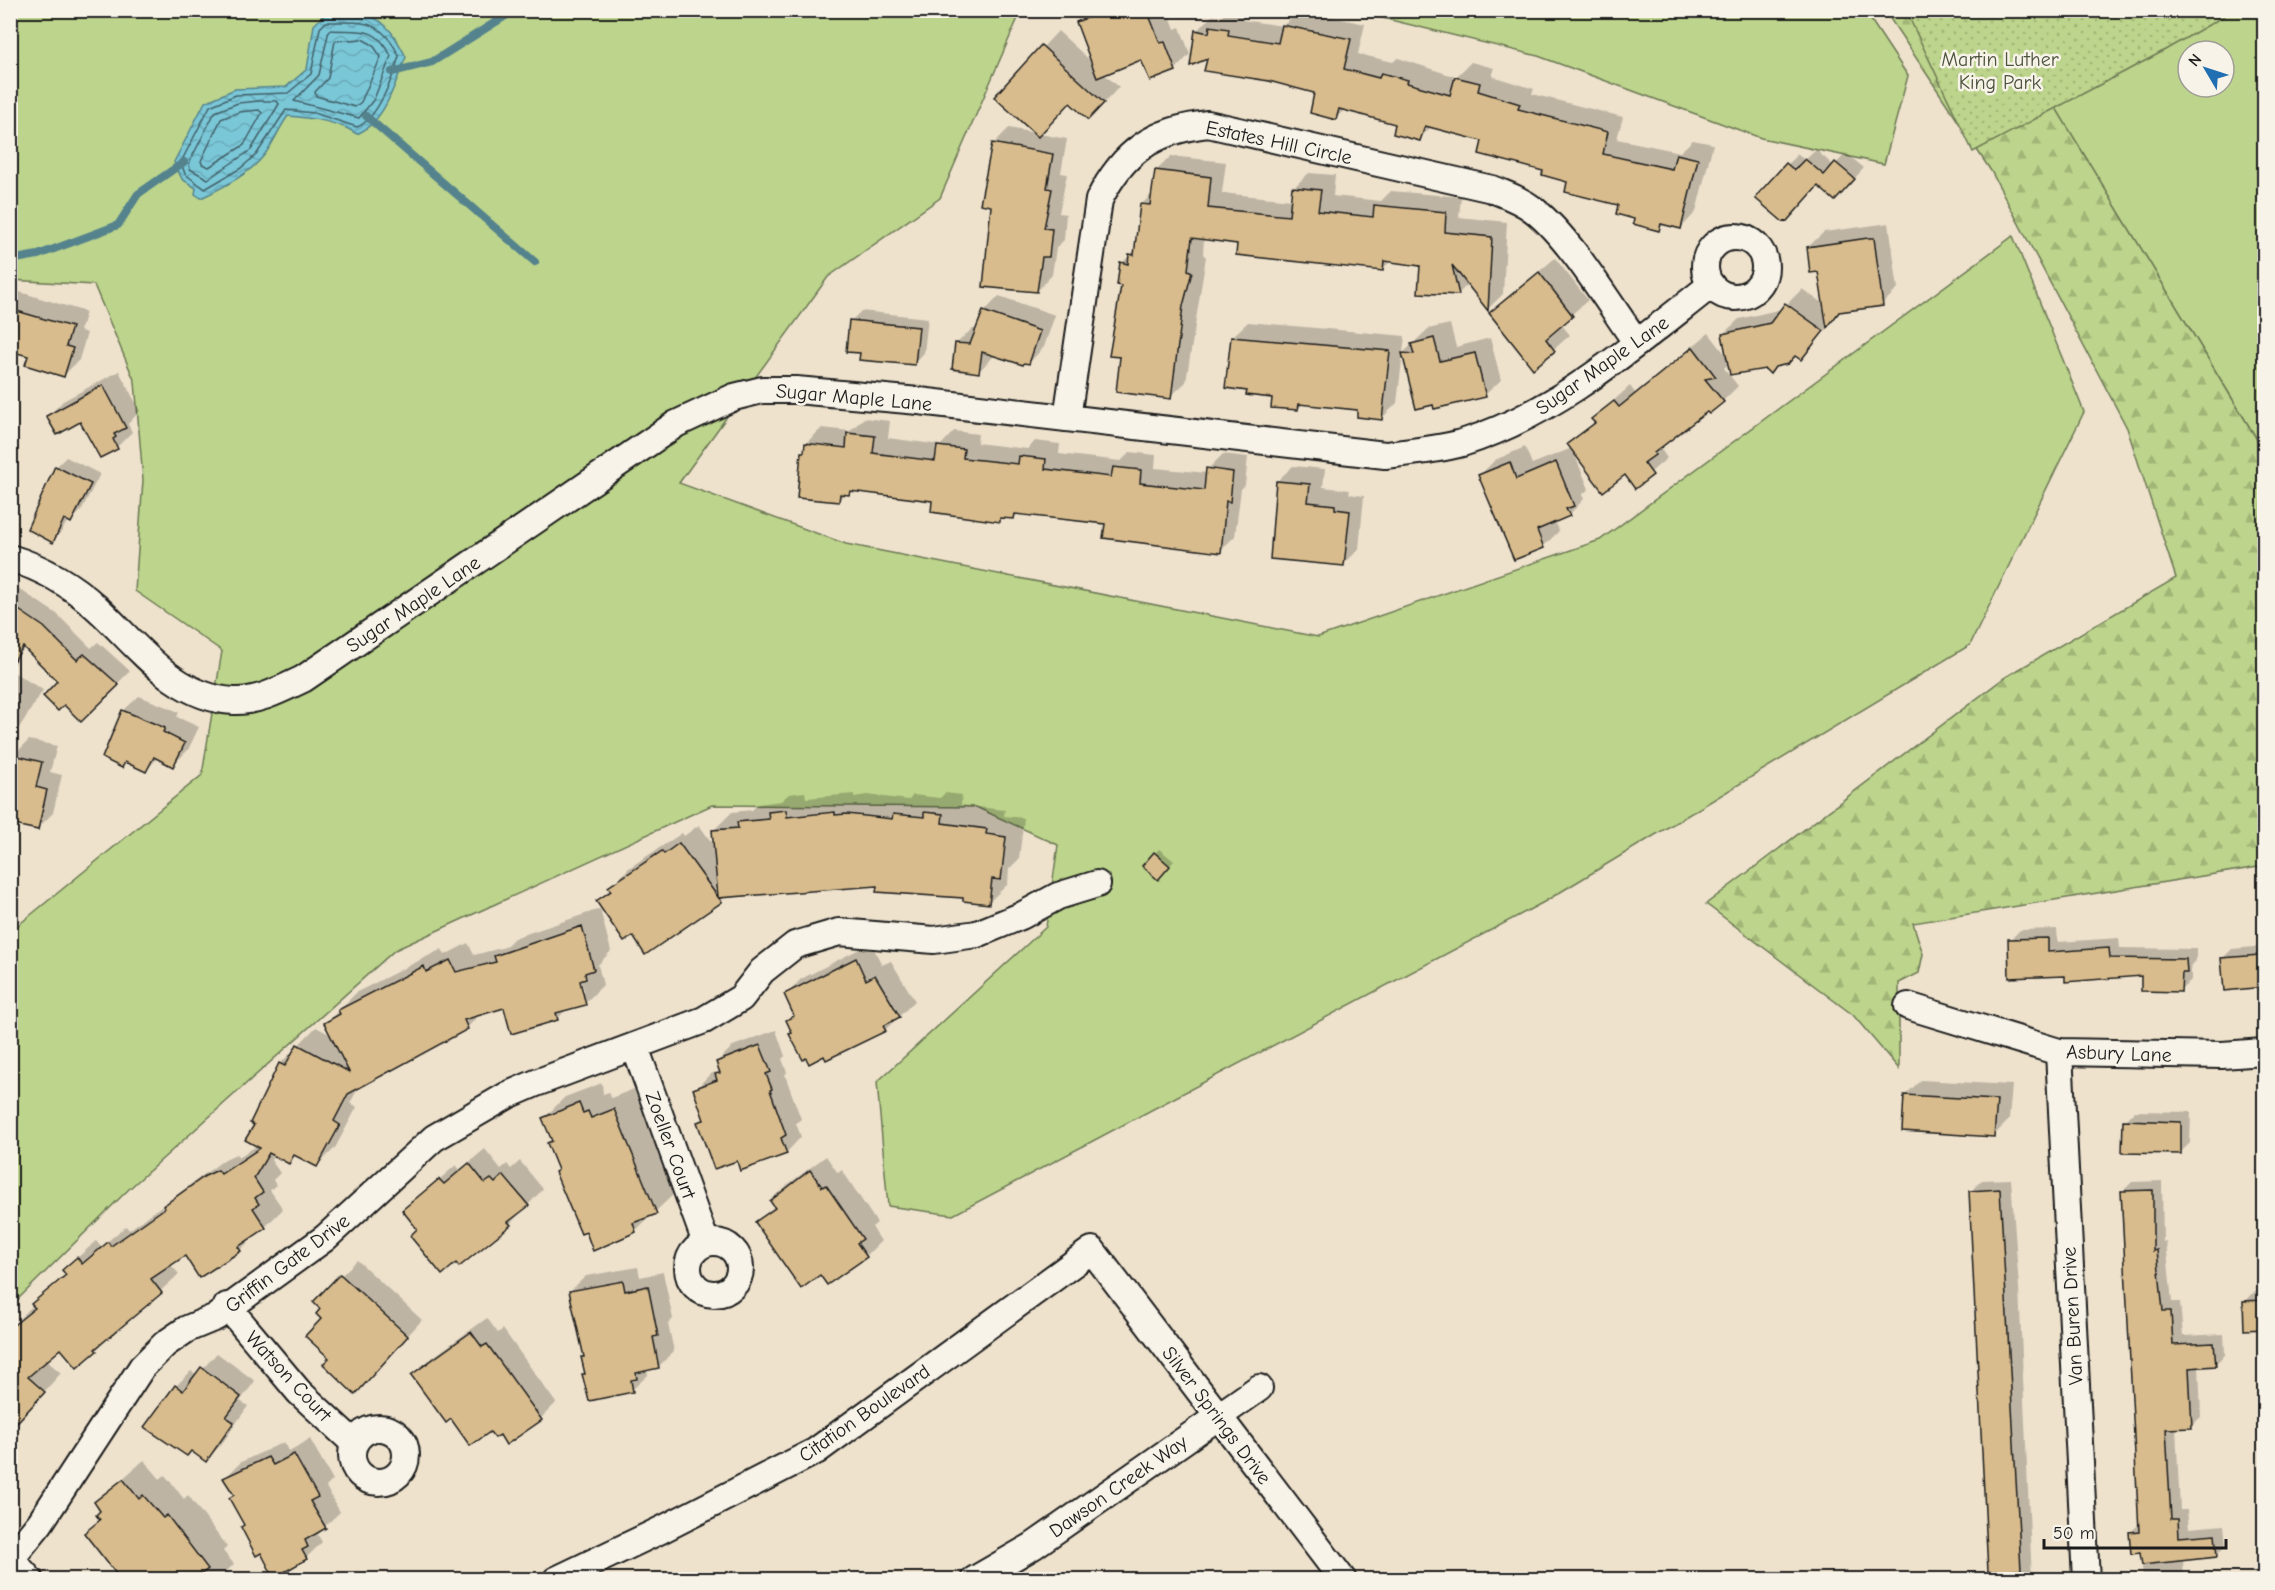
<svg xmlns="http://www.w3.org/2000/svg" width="2275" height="1590" viewBox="0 0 2275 1590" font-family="'Comic Neue',sans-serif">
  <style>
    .grass { fill: #bcd48b; stroke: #6c7854; stroke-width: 1.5; fill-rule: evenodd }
    .forest { fill: url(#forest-firs); stroke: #6c7854; stroke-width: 1.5 }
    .park { fill: url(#park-dots); stroke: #6c7854; stroke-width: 1.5 }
    .water { fill: url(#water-waves); stroke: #54838d; stroke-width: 1.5 }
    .shadow { fill: #0003; fill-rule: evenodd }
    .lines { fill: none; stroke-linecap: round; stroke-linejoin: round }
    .shore { stroke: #426067; stroke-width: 1.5 }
    .stream { stroke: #54838d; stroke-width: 8 }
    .building { fill: #d8bc8d; stroke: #1c1c1c; stroke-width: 1.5 }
    .minor-casing { stroke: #1c1c1c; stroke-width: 30 }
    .minor { stroke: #f7f3e8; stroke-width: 26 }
    .labels { text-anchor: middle; stroke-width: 5; stroke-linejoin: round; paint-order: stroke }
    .park-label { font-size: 20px; fill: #4c533d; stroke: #f7f3e8 }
    .street-label { font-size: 20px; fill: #1c1c1c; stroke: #f7f3e8 }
  </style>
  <defs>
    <pattern id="forest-firs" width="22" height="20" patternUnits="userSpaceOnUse" patternTransform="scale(1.5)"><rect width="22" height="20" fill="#bcd48b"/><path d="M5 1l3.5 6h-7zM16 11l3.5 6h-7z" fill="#a1b577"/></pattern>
    <pattern id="park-dots" width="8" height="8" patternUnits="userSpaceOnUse" patternTransform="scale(1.5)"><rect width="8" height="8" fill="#bcd48b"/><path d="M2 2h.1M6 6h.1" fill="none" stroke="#a1b577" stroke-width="1.8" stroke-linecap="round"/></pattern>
    <pattern id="water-waves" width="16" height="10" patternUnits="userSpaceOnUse" patternTransform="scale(1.5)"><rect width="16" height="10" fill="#7ac7d8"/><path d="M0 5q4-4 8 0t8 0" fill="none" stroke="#69aab9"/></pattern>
  </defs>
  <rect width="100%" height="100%" fill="#eee2cd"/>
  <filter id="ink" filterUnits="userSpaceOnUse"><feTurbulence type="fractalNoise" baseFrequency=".0167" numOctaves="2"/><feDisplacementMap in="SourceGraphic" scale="12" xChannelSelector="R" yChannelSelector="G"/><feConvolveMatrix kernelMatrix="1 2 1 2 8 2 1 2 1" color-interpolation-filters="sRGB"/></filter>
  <g filter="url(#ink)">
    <g class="grass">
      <polygon points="11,11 1038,11 1018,18 940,198 828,277 679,483 846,544 1318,637 1600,540 2013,236 2084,412 1970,645 1544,902 953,1215 888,1206 877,1082 1046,927 1058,845 976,807 712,805 395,950 129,1189 11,1306 11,931 202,775 222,651 135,591 143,480 135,382 94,285 11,280"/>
      <polygon points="1354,11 1865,11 1908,76 1884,164 1761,138 1538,56"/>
      <path d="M1997,11H2264V451ZM2188,51H2224V87H2188Z"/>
      <polygon points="2264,493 2264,536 2257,541"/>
    </g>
    <polygon class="forest" points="1885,11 1997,11 2264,451 2264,493 2257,540 2264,536 2264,866 1913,923 1923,954 1919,973 1899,983 1899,1069 1853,1015 1706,904 2004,678 2176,578 2127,428 1991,171"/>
    <polygon class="park" points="1906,11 2233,11 2158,54 1973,152"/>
    <path class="water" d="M325,14C339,17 358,13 368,16C387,20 398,41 406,57C394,84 386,121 357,134C337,121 311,118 288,116C278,129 272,148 260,160C246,176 220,189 201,198L195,194L196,188L182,179L174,162L205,102L235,89L286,87L307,69L314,25Z"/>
    <g class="shadow">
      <polygon points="1090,10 1168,10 1175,29 1180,27 1190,54 1175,70 1142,58 1104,74 1119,87 1104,103 1070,101 1040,134 1067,139 1061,173 1067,174 1059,213 1066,214 1064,240 1056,248 1052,275 1037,291 992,205 994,143 1009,128 1035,133 996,97 1058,31 1094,64 1078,23"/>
      <polygon points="1299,10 1365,24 1358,54 1393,62 1398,58 1456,77 1471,62 1494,68 1492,76 1534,89 1532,94 1623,117 1617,139 1680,152 1693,140 1713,144 1696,212 1681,228 1665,223 1659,229 1636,218 1620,204 1484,140 1432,126 1419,139 1397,123 1345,109 1336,118 1316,92 1209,57 1196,31 1212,16 1221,17 1227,12 1244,14 1243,20 1283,26"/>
      <polygon points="1816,150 1834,166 1846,153 1864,168 1845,189 1819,184 1758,199 1797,154 1805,160"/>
      <polygon points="1171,156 1226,162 1222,193 1292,200 1293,188 1309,173 1335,175 1333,196 1381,201 1391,191 1461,197 1459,217 1507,222 1503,294 1488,309 1468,284 1459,293 1420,291 1421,265 1391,261 1382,269 1204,238 1203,254 1206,257 1186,382 1170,397 1122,356 1122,263 1136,249 1141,205 1153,193 1156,171"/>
      <polygon points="1889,223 1898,289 1882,304 1842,310 1801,359 1795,355 1765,368 1729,363 1724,368 1738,386 1723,401 1707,409 1660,448 1667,458 1635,486 1625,473 1573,451 1589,489 1582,495 1584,499 1569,515 1555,521 1559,531 1544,546 1515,558 1480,475 1495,460 1525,447 1532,464 1572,448 1569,444 1595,421 1593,419 1630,386 1635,393 1709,333 1728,358 1723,334 1739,319 1782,309 1802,289 1825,305 1820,271 1808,247 1824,232"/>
      <polygon points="1555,258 1588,300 1561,324 1570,335 1534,367 1494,310"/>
      <polygon points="10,289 86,312 80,331 87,333 79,360 64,375 30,355 10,350"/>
      <polygon points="999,296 1055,315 1044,347 1029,363 994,356 979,371 956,344 972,329 978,329 984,312"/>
      <polygon points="861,311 928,318 924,353 914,363 851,321"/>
      <polygon points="1248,322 1405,336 1397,403 1382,418 1359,409 1304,403 1298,409 1274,397 1232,337"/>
      <polygon points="1450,324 1456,347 1490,338 1501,380 1485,395 1403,353 1428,329"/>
      <polygon points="119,371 140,411 128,424 132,432 117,447 81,420 48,416 63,401"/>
      <polygon points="864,418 890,421 888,438 941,445 954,431 978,434 977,443 1028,449 1035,441 1060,444 1059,454 1121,461 1130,452 1156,455 1155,468 1207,473 1208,469 1223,454 1248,457 1245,485 1241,489 1235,536 1220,551 1107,523 1018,513 1013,518 1003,517 999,520 934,499 851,490 838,500 803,453 806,443 822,428 850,431"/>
      <polygon points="66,457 100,474 81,511 71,521 68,520 62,531 52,541 38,505 56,467"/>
      <polygon points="1293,466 1325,469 1323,487 1350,490 1349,494 1364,496 1359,549 1343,565 1277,481"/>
      <polygon points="16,587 57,614 91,648 98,642 130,671 81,720 59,681 26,647 16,657 10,654 10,593"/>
      <polygon points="10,670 43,690 19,728 10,737"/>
      <polygon points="139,696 179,712 177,717 199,727 188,750 173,765 158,758 146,770 127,761 122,766 123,711"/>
      <polygon points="29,740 57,746 50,772 62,775 53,813 37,829 14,755"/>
      <polygon points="805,792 806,798 854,794 854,797 867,795 909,800 913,795 940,798 945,793 962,795 961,805 1005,810 1004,816 1024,818 1019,859 1009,869 1008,884 988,903 879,884 726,896 721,901 633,934 598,901 629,868 682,833 684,836 699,825 715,847 713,831 732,812 752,810 758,804 781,801 789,794"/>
      <polygon points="1159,849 1174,861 1158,878 1155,853"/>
      <path d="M600,909L611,951L598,965L603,985L585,1003L568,1008L557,1019L505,1006L481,1013L467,1028L359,1087L350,1103L357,1107L335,1148L317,1166L296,1155L289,1162L275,1154L271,1160L280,1173L273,1180L276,1185L270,1190L283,1209L265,1227L240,1250L185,1254L170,1264L179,1274L96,1350L61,1347L46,1360L61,1373L10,1430V1328L66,1273L64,1270L96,1241L101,1247L126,1226L129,1230L225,1159L236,1154L239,1157L258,1145L256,1124L280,1064L316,1027L333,1036L326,1023L357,992L442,949L445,955L468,943L474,955L505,947L514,938ZM579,973L585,993H582L576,974Z"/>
      <polygon points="2057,929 2058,942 2119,938 2120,948 2196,949 2196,961 2191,966 2191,980 2181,990 2143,975 2066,975 2010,940 2020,930"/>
      <polygon points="871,943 882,965 891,961 915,1001 885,1030 825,1054 793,1032 787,1021 795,1013 786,995 801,979"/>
      <polygon points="2264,946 2263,985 2222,959 2232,949"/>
      <polygon points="776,1030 785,1056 782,1059 787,1072 785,1075 801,1119 796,1123 801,1137 786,1153 738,1159 699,1123 705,1117 695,1090 710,1074 720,1071 717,1062 733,1046"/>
      <polygon points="1921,1080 2012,1085 2009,1120 1994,1135 1905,1095"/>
      <polygon points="602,1083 603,1094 609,1092 611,1098 634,1089 676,1192 636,1230 594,1249 549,1143 553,1140 544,1118 565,1097"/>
      <polygon points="2135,1111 2191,1112 2190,1143 2180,1153 2125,1121"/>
      <polygon points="485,1149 501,1169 507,1164 511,1169 520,1161 543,1189 510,1224 419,1228 404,1210 456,1165 460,1170"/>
      <polygon points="826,1156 838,1173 842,1170 877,1223 872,1227 881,1241 866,1256 821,1273 757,1223 775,1205 772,1201 787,1185"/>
      <polygon points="2011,1179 2019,1287 2032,1580 1989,1580 1971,1191 1982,1180"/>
      <polygon points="2162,1181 2163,1242 2166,1241 2172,1302 2180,1302 2183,1336 2224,1334 2225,1355 2215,1364 2199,1365 2201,1417 2191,1426 2176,1427 2180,1510 2187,1510 2189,1528 2224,1525 2226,1546 2216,1555 2183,1559 2184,1580 2143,1580 2141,1552 2131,1532 2140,1523 2122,1192 2132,1182"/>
      <polygon points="357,1260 422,1320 370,1377 331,1358 322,1309 315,1302"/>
      <polygon points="638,1267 640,1277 663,1272 673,1319 668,1324 674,1351 659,1366 647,1369 648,1375 632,1390 584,1375 585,1356 570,1291 586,1276"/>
      <polygon points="2255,1291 2264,1291 2264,1328 2245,1302"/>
      <polygon points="487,1318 498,1333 503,1329 556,1403 541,1418 507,1442 500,1433 452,1417 413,1375 429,1360"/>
      <polygon points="217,1353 255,1381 240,1401 248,1406 221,1445 206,1460 191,1449 176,1386 191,1371 197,1375"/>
      <polygon points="310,1439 333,1480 326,1487 340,1512 322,1529 318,1535 322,1542 306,1558 246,1524 235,1494 225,1478 241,1462 284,1442 289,1451"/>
      <polygon points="144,1460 160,1479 165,1475 184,1499 188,1495 227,1547 223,1551 234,1564 218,1580 123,1580 86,1533 101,1518 102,1511 96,1502"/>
    </g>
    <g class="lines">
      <g class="shore">
        <path d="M326,22C362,22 381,18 399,56C394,75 377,120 357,127L314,113L286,110L256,155L241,168L205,189L185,174L181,162L210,106L236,95L288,93L311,74L320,28Z"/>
        <path d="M329,30C358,32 376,24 391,56L374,99L359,118L294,101L319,75Z"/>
        <polygon points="362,39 373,45 381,57 361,102 355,107 316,96 315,92 328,78 335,41"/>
        <polygon points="259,101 277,101 279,104 251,150 208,179 190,169 189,163 215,112 238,103"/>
        <polygon points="239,112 259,110 262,113 244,145 209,167 202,164 201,161 221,119"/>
      </g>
      <g class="stream">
        <polyline points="392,72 432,62 515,10"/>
        <polyline points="366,116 535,262"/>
        <polyline points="10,260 38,255 118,225 138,194 184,162"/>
      </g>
    </g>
    <g class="building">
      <polygon points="1107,10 1147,10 1160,43 1165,42 1176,71 1150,81 1141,60 1097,78 1076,22"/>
      <polygon points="1282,25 1351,39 1344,69 1379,78 1381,73 1408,80 1407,83 1450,95 1455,77 1480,83 1478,91 1520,104 1518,109 1608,132 1603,154 1672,169 1676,154 1698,159 1681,229 1661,224 1659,231 1633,224 1634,219 1616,214 1618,205 1565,192 1567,182 1542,175 1543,171 1479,154 1482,141 1425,126 1420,141 1393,134 1395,124 1339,109 1336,120 1310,113 1314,93 1269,81 1204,71 1207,59 1190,66 1195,30 1209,33 1210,26 1229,29 1228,35 1278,43"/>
      <polygon points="1041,45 1104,103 1088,120 1070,103 1038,137 994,97"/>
      <polygon points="992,143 1053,154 1047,188 1052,189 1044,228 1052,229 1049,257 1042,257 1037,292 983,287 991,206 980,204"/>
      <polygon points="1805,159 1824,175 1835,162 1855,179 1835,201 1818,186 1787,221 1783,222 1756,199 1757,195 1786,163 1794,170"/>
      <polygon points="1155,170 1211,177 1208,208 1289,216 1292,187 1321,190 1318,211 1373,217 1374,205 1446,212 1445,232 1492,237 1488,311 1452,265 1459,295 1418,293 1420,266 1384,261 1383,271 1236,255 1237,244 1192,238 1188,270 1192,272 1183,306 1171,399 1116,392 1120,357 1109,356 1121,286 1117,285 1120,262 1128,264 1129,254 1134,255 1140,204 1150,205"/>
      <polygon points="1868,238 1874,238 1883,306 1839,312 1827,328 1818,272 1810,273 1807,247"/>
      <polygon points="1539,272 1573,316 1546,339 1555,351 1533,369 1489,313"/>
      <polygon points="1785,303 1824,331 1801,360 1795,356 1788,364 1775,367 1770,374 1765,369 1730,375 1722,334 1770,323"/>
      <polygon points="10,309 72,327 66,346 73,348 64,377 25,365 28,356 10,351"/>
      <polygon points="983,311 1040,331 1029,364 1024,363 1023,365 982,352 979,373 952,369 955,343 970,344"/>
      <polygon points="849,320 919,327 915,365 859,360 860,353 846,352"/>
      <polygon points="1231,337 1390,351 1382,420 1357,417 1357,410 1299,404 1298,410 1271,408 1272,398 1246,395 1247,391 1225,388"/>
      <polygon points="1434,338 1440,361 1475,353 1486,397 1434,409 1433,405 1416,409 1402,353 1414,354 1411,344"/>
      <polygon points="1693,347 1716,377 1705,379 1724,402 1709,414 1707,412 1654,453 1655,455 1644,463 1653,475 1635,489 1625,475 1603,492 1567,444 1595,423 1591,419 1614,401 1619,407"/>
      <polygon points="103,385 126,428 114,434 116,437 113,439 118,449 100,458 80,422 57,435 46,416"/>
      <polygon points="847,433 875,436 873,453 935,461 937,446 964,449 963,458 1018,464 1019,456 1046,459 1045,469 1111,477 1113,467 1141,470 1140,483 1204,490 1206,468 1233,472 1230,502 1226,501 1221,553 1103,538 1105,524 1015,514 1014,519 1000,518 1000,522 931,512 932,501 850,491 849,495 840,494 839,502 797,498 801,452 804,452 805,443 846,448"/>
      <polygon points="1510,462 1516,479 1556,462 1574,506 1566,509 1570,516 1537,530 1544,548 1514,560 1478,475"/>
      <polygon points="55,466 91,484 71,523 64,519 53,543 27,529"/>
      <polygon points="1276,481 1310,484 1308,502 1335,505 1335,509 1350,511 1344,566 1270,559"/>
      <polygon points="10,604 44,627 77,660 84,654 119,685 81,722 64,705 58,711 43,696 57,681 23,647 10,667"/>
      <polygon points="122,710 165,728 163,732 185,743 173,767 154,757 146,772 125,762 122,768 102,758"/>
      <polygon points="10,754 42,762 36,787 47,790 38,830 10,824"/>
      <polygon points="786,810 787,817 835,812 835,815 847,814 892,819 893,814 924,817 924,812 943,814 942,823 987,829 986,834 1006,837 1001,880 992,879 989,904 963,901 963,898 876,892 877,886 719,898 722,902 645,955 633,936 624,942 596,901 611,891 608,887 662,851 664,854 679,843 718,897 712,830 738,828 737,822 769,819 768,812"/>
      <polygon points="1154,852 1170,866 1158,880 1142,866"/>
      <polygon points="582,926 594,970 585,973 586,979 580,981 586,1005 556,1013 558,1020 511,1034 504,1008 464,1020 468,1029 348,1094 334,1121 340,1125 317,1167 294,1155 289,1164 269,1153 254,1178 263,1192 255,1198 259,1204 253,1208 266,1228 238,1247 241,1251 199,1278 185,1256 151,1279 162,1293 95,1349 97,1351 77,1368 61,1349 28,1377 45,1392 10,1430 10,1328 35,1308 31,1304 66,1275 62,1270 77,1257 82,1264 108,1242 111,1246 165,1208 163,1206 205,1176 218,1170 221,1174 260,1148 245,1140 254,1125 250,1123 279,1063 285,1066 297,1044 349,1072 324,1023 340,1014 338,1010 424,966 426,972 450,960 456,972 496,962 494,956"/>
      <polygon points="2048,938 2048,952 2109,948 2110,958 2186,959 2187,973 2182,973 2181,992 2141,991 2141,976 2065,982 2065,976 2009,978 2008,939"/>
      <polygon points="2260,955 2264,987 2224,991 2221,958"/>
      <polygon points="856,958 866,980 875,975 900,1017 883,1026 886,1031 826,1060 824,1056 809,1064 806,1058 803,1060 789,1034 792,1033 786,1020 794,1016 784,994"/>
      <polygon points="760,1045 771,1072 766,1074 772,1089 770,1090 786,1135 781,1138 787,1154 740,1171 737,1161 714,1169 697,1122 704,1120 693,1089 717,1080 715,1074 720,1073 716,1062"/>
      <polygon points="1904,1095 1997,1100 1994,1137 1902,1131"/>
      <polygon points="579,1103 583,1113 588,1111 591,1118 614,1109 657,1214 633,1223 636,1232 593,1251 586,1232 581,1234 555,1172 558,1170 547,1143 552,1141 542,1118"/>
      <polygon points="2123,1120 2181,1122 2181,1154 2122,1153"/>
      <polygon points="469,1163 485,1183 491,1179 495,1183 503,1175 529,1206 508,1222 511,1225 459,1267 456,1263 442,1275 410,1236 417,1229 402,1210 439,1179 444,1184"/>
      <polygon points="810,1170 822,1187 826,1185 863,1239 857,1243 867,1257 827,1285 820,1275 801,1289 755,1222 775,1208 770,1201"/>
      <polygon points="2000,1189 2021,1570 1988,1572 1969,1191"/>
      <polygon points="2153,1190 2153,1251 2157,1250 2163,1311 2171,1311 2173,1345 2214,1343 2216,1366 2189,1368 2192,1428 2166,1429 2171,1519 2178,1519 2179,1537 2215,1534 2217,1557 2142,1565 2140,1553 2131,1554 2129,1532 2139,1531 2121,1191"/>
      <polygon points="340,1274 408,1336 355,1395 323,1364 329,1358 305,1336 321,1319 316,1314 320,1309 313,1302"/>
      <polygon points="623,1281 625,1291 648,1286 658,1336 653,1337 659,1368 636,1373 637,1379 631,1380 633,1392 589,1401 582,1374 585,1374 581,1357 584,1357 569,1291"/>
      <polygon points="2265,1300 2265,1329 2244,1330 2243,1301"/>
      <polygon points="471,1332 482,1347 487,1344 542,1420 506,1445 500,1435 495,1438 490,1432 470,1446 451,1419 446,1423 411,1375"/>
      <polygon points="201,1367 241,1397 226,1417 234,1422 206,1462 191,1451 187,1456 144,1427 175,1385 183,1391"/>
      <polygon points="294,1454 318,1497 310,1501 326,1528 305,1540 308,1547 302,1550 307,1559 274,1578 261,1553 256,1556 241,1527 244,1525 229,1498 234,1495 223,1478 268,1457 273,1465"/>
      <polygon points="123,1479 139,1499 143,1495 163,1518 167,1515 208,1569 193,1580 121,1580 84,1533 100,1520 96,1515 100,1511 94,1502"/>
    </g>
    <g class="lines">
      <g class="minor-casing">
        <g id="minor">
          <circle cx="1735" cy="267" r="30"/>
          <path d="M1067,418L1099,200C1123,151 1155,130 1208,124L1492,189C1507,195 1521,200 1534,210C1570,238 1609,304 1637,343"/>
          <path d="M10,558C43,568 71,584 97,608C137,644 173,698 234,701C258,702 282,689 303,679L676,424L734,397L762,390H796L919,401L1385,455C1411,452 1437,450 1462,443C1558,413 1633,346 1711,285"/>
          <polyline points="1908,1006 2059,1052 2222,1055 2264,1052"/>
          <polyline points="635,1047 706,1243"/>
          <polyline points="2059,1052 2086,1580"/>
          <circle cx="714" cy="1268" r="26"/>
          <polyline points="227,1306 299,1392 354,1443"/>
          <circle cx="379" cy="1455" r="27"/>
          <polyline points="11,1559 30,1580"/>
          <polyline points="10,1560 40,1523 142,1367 165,1344 187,1329 216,1317 325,1238 434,1138 508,1095 536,1083 704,1020 741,998 762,971 795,945 839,932 934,940 977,934 1021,916 1058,896 1097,884"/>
          <polyline points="556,1580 661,1530 816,1451 1092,1250 1343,1580"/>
          <polyline points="974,1580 1033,1546 1259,1388"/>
        </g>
      </g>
      <use href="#minor" class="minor"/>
    </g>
  </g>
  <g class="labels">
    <g class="park-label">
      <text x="2000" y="66">Martin Luther<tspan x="2000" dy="23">King Park</tspan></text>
    </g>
    <g class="street-label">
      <text transform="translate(1279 142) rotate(12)" y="7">Estates Hill Circle</text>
      <text transform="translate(1602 365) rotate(-35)" y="7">Sugar Maple Lane</text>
      <text transform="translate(854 397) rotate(5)" y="7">Sugar Maple Lane</text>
      <text transform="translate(413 604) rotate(-34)" y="7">Sugar Maple Lane</text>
      <text transform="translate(2119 1053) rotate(2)" y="7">Asbury Lane</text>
      <text transform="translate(671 1145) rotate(70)" y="7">Zoeller Court</text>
      <text transform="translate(287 1263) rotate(-37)" y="7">Griffin Gate Drive</text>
      <text transform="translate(2072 1316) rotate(-93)" y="7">Van Buren Drive</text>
      <text transform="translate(289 1376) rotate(47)" y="7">Watson Court</text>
      <text transform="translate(864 1413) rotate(-35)" y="7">Citation Boulevard</text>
      <text transform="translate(1217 1415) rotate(53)" y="7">Silver Springs Drive</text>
      <text transform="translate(1118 1486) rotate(-35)" y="7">Dawson Creek Way</text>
    </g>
  </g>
  <rect width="2275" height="1590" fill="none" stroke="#f7f3e8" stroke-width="36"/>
  <rect x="18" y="18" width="2239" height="1554" fill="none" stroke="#1c1c1c" stroke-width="2" filter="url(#ink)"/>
  <g transform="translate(2206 69) rotate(309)"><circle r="28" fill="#f7f3e8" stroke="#9f9d96" stroke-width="1.5"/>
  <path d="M0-4.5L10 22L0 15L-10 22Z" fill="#1f6fb2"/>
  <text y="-9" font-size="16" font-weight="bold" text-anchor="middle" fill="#1c1c1c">N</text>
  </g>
  <path d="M2044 1539v9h182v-9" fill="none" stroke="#1c1c1c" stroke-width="3"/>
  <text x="2053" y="1539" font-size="18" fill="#1c1c1c" stroke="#f7f3e8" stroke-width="4.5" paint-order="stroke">50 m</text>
</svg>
